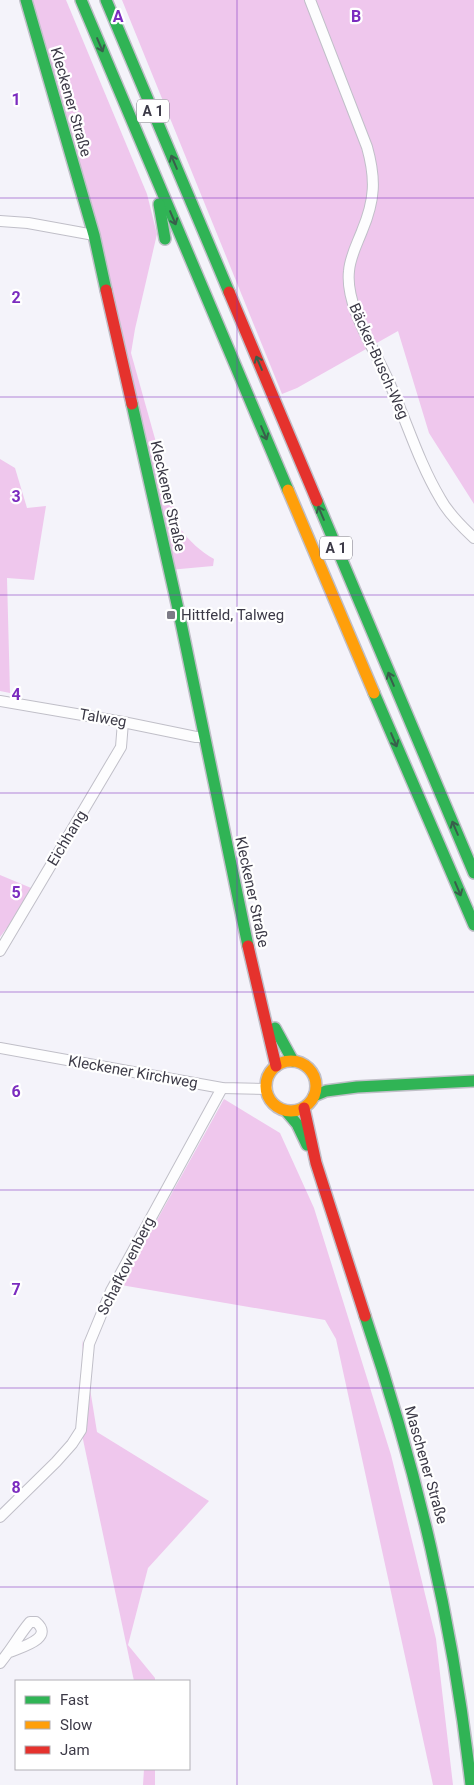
<svg xmlns="http://www.w3.org/2000/svg" width="474" height="1785" viewBox="0 0 474 1785" font-family="Roboto,sans-serif">
  <style>
    .green { fill: #efc7ed }
    .lines { fill: none; stroke-linecap: round; stroke-linejoin: round }
    .street-casing { stroke: #c0bfc8; stroke-width: 12 }
    .fast-casing { stroke: #c0bfc8; stroke-width: 14 }
    .slow-casing { stroke: #c0bfc8; stroke-width: 14 }
    .jam-casing { stroke: #c0bfc8; stroke-width: 14 }
    .street { stroke: #fdfdfe; stroke-width: 10 }
    .fast { stroke: #30b455; stroke-width: 11 }
    .slow { stroke: #ff9f0a; stroke-width: 11 }
    .jam { stroke: #e5322d; stroke-width: 11 }
    .oneway { stroke: #385f4b }
    .grid { fill: none; stroke: #7b2cbf; stroke-width: 1; stroke-opacity: 0.55 }
    .poi-dot { fill: #7c7b86; stroke: #fff; stroke-width: 2 }
    .labels { text-anchor: middle; stroke-width: 4.5; stroke-linejoin: round; paint-order: stroke }
    .shield { fill: #fff; stroke: #76757e; stroke-width: 1 }
    .shield-label { font-size: 14px; font-weight: bold; fill: #3c3a47 }
    .street-label { font-size: 15px; fill: #3c3a47; stroke: #fff }
    .poi-label { font-size: 15px; fill: #3c3a47; stroke: #fff; text-anchor: start }
    .grid-label { font-size: 16px; text-anchor: middle; font-weight: bold; fill: #7b2cbf; stroke: #fff; stroke-width: 4.5; stroke-linejoin: round; paint-order: stroke }
  </style>
  <rect width="100%" height="100%" fill="#f4f3fa"/>
  <g class="green">
    <path d="M26,0H66L147,194L157,234L135,329L131,353L180,528C190,542 200,551 214,559L213,566L169,570L94,236Z"/>
    <polygon points="122,0 474,0 474,504 429,433 398,331 297,388 282,394"/>
    <polygon points="0,459 15,468 27,508 46,506 34,580 7,578 10,693 0,691"/>
    <polygon points="0,875 36,890 0,937"/>
    <polygon points="224,1099 280,1133 314,1208 391,1455 436,1639 453,1785 433,1785 336,1339 325,1320 121,1285"/>
    <polygon points="82,1339 97,1432 209,1501 148,1568 128,1645 155,1678 155,1681 134,1681 81,1430 85,1386"/>
    <polygon points="144,1769 155,1769 155,1785 143,1785"/>
  </g>
  <g class="lines">
    <g class="street-casing">
      <g id="street">
        <path d="M310,0L367,147C376,179 375,200 362,231C357,244 350,257 349,271C345,306 374,348 388,380C406,419 418,461 440,498C448,513 461,526 474,538"/>
        <polyline points="0,221 28,223 94,235"/>
        <polyline points="0,701 123,722 196,737 205,737"/>
        <polyline points="0,951 121,747 123,722"/>
        <polyline points="0,1048 222,1088 267,1089"/>
        <polyline points="0,1517 56,1462 72,1444 81,1430 89,1344 111,1291 222,1088"/>
        <path d="M0,1663C11,1650 19,1635 30,1622H36C55,1638 22,1647 10,1652"/>
      </g>
    </g>
    <g class="fast-casing">
      <g id="fast">
        <polyline points="26,0 94,235 106,290"/>
        <polyline points="81,0 288,490"/>
        <polyline points="106,0 229,292"/>
        <polyline points="159,204 165,239"/>
        <polyline points="132,404 179,613 248,946"/>
        <polyline points="317,501 474,873"/>
        <polyline points="374,693 474,925"/>
        <polyline points="275,1028 293,1061"/>
        <polyline points="314,1096 326,1091 357,1087 474,1081"/>
        <polyline points="286,1111 297,1124 307,1145"/>
        <path d="M365,1316C417,1471 453,1622 471,1785"/>
      </g>
    </g>
    <g class="slow-casing">
      <g id="slow">
        <polyline points="288,490 374,693"/>
        <circle cx="291" cy="1086" r="25"/>
      </g>
    </g>
    <g class="jam-casing">
      <g id="jam">
        <polyline points="106,290 132,404"/>
        <polyline points="229,292 317,501"/>
        <polyline points="248,946 276,1066"/>
        <polyline points="304,1108 316,1163 365,1316"/>
      </g>
    </g>
    <use href="#street" class="street"/>
    <use href="#fast" class="fast"/>
    <use href="#slow" class="slow"/>
    <use href="#jam" class="jam"/>
  </g>
  <defs><path id="oneway-shaft" d="M-6 0H5M1.5-3L5.5 0L1.5 3" fill="none" stroke-width="1.6" stroke-linecap="round" stroke-linejoin="round" transform="scale(1.25)"/></defs>
  <g class="oneway">
    <use href="#oneway-shaft" transform="translate(100 45) rotate(67)"/>
    <use href="#oneway-shaft" transform="translate(174 162) rotate(-113)"/>
    <use href="#oneway-shaft" transform="translate(173 218) rotate(67)"/>
    <use href="#oneway-shaft" transform="translate(259 363) rotate(-113)"/>
    <use href="#oneway-shaft" transform="translate(264 433) rotate(67)"/>
    <use href="#oneway-shaft" transform="translate(321 513) rotate(-113)"/>
    <use href="#oneway-shaft" transform="translate(391 679) rotate(-113)"/>
    <use href="#oneway-shaft" transform="translate(394 740) rotate(67)"/>
    <use href="#oneway-shaft" transform="translate(455 828) rotate(-113)"/>
    <use href="#oneway-shaft" transform="translate(458 889) rotate(67)"/>
  </g>
  <path class="grid" d="M237,0V1785M0,198H474M0,397H474M0,595H474M0,793H474M0,992H474M0,1190H474M0,1388H474M0,1587H474"/>
  <rect class="poi-dot" x="166" y="610" width="10" height="10" rx="2.5"/>
  <g class="labels">
    <g class="shield">
      <rect x="137" y="99.5" width="32" height="23" rx="4"/>
      <rect x="320" y="536.5" width="32" height="23" rx="4"/>
    </g>
    <g class="shield-label">
      <text x="153" y="116">A 1</text>
      <text x="336" y="553">A 1</text>
    </g>
    <g class="street-label">
      <text transform="translate(71 102) rotate(74)" y="5">Kleckener Straße</text>
      <text transform="translate(379 361) rotate(66)" y="5">Bäcker-Busch-Weg</text>
      <text transform="translate(168 496) rotate(77)" y="5">Kleckener Straße</text>
      <text transform="translate(103 718) rotate(10)" y="5">Talweg</text>
      <text transform="translate(67 838) rotate(-59)" y="5">Eichhang</text>
      <text transform="translate(252 892) rotate(78)" y="5">Kleckener Straße</text>
      <text transform="translate(133 1072) rotate(10)" y="5">Kleckener Kirchweg</text>
      <text transform="translate(126 1266) rotate(-63)" y="5">Schafkovenberg</text>
      <text transform="translate(426 1465) rotate(74)" y="5">Maschener Straße</text>
    </g>
    <g class="poi-label">
      <text x="181" y="620">Hittfeld, Talweg</text>
    </g>
  </g>
  <g class="grid-label">
    <text x="118" y="22">A</text>
    <text x="356" y="22">B</text>
    <text x="16" y="105">1</text>
    <text x="16" y="303">2</text>
    <text x="16" y="502">3</text>
    <text x="16" y="700">4</text>
    <text x="16" y="898">5</text>
    <text x="16" y="1097">6</text>
    <text x="16" y="1295">7</text>
    <text x="16" y="1493">8</text>
  </g>
  <rect x="15" y="1680" width="175" height="90" fill="#ffffff" stroke="#b1b0b5"/>
  <rect x="25" y="1696" width="25" height="8" fill="#30b455" stroke="#b1b0b5"/>
  <text x="60" y="1705" font-size="15" fill="#3c3a47">Fast</text>
  <rect x="25" y="1721" width="25" height="8" fill="#ff9f0a" stroke="#b1b0b5"/>
  <text x="60" y="1730" font-size="15" fill="#3c3a47">Slow</text>
  <rect x="25" y="1746" width="25" height="8" fill="#e5322d" stroke="#b1b0b5"/>
  <text x="60" y="1755" font-size="15" fill="#3c3a47">Jam</text>
</svg>
